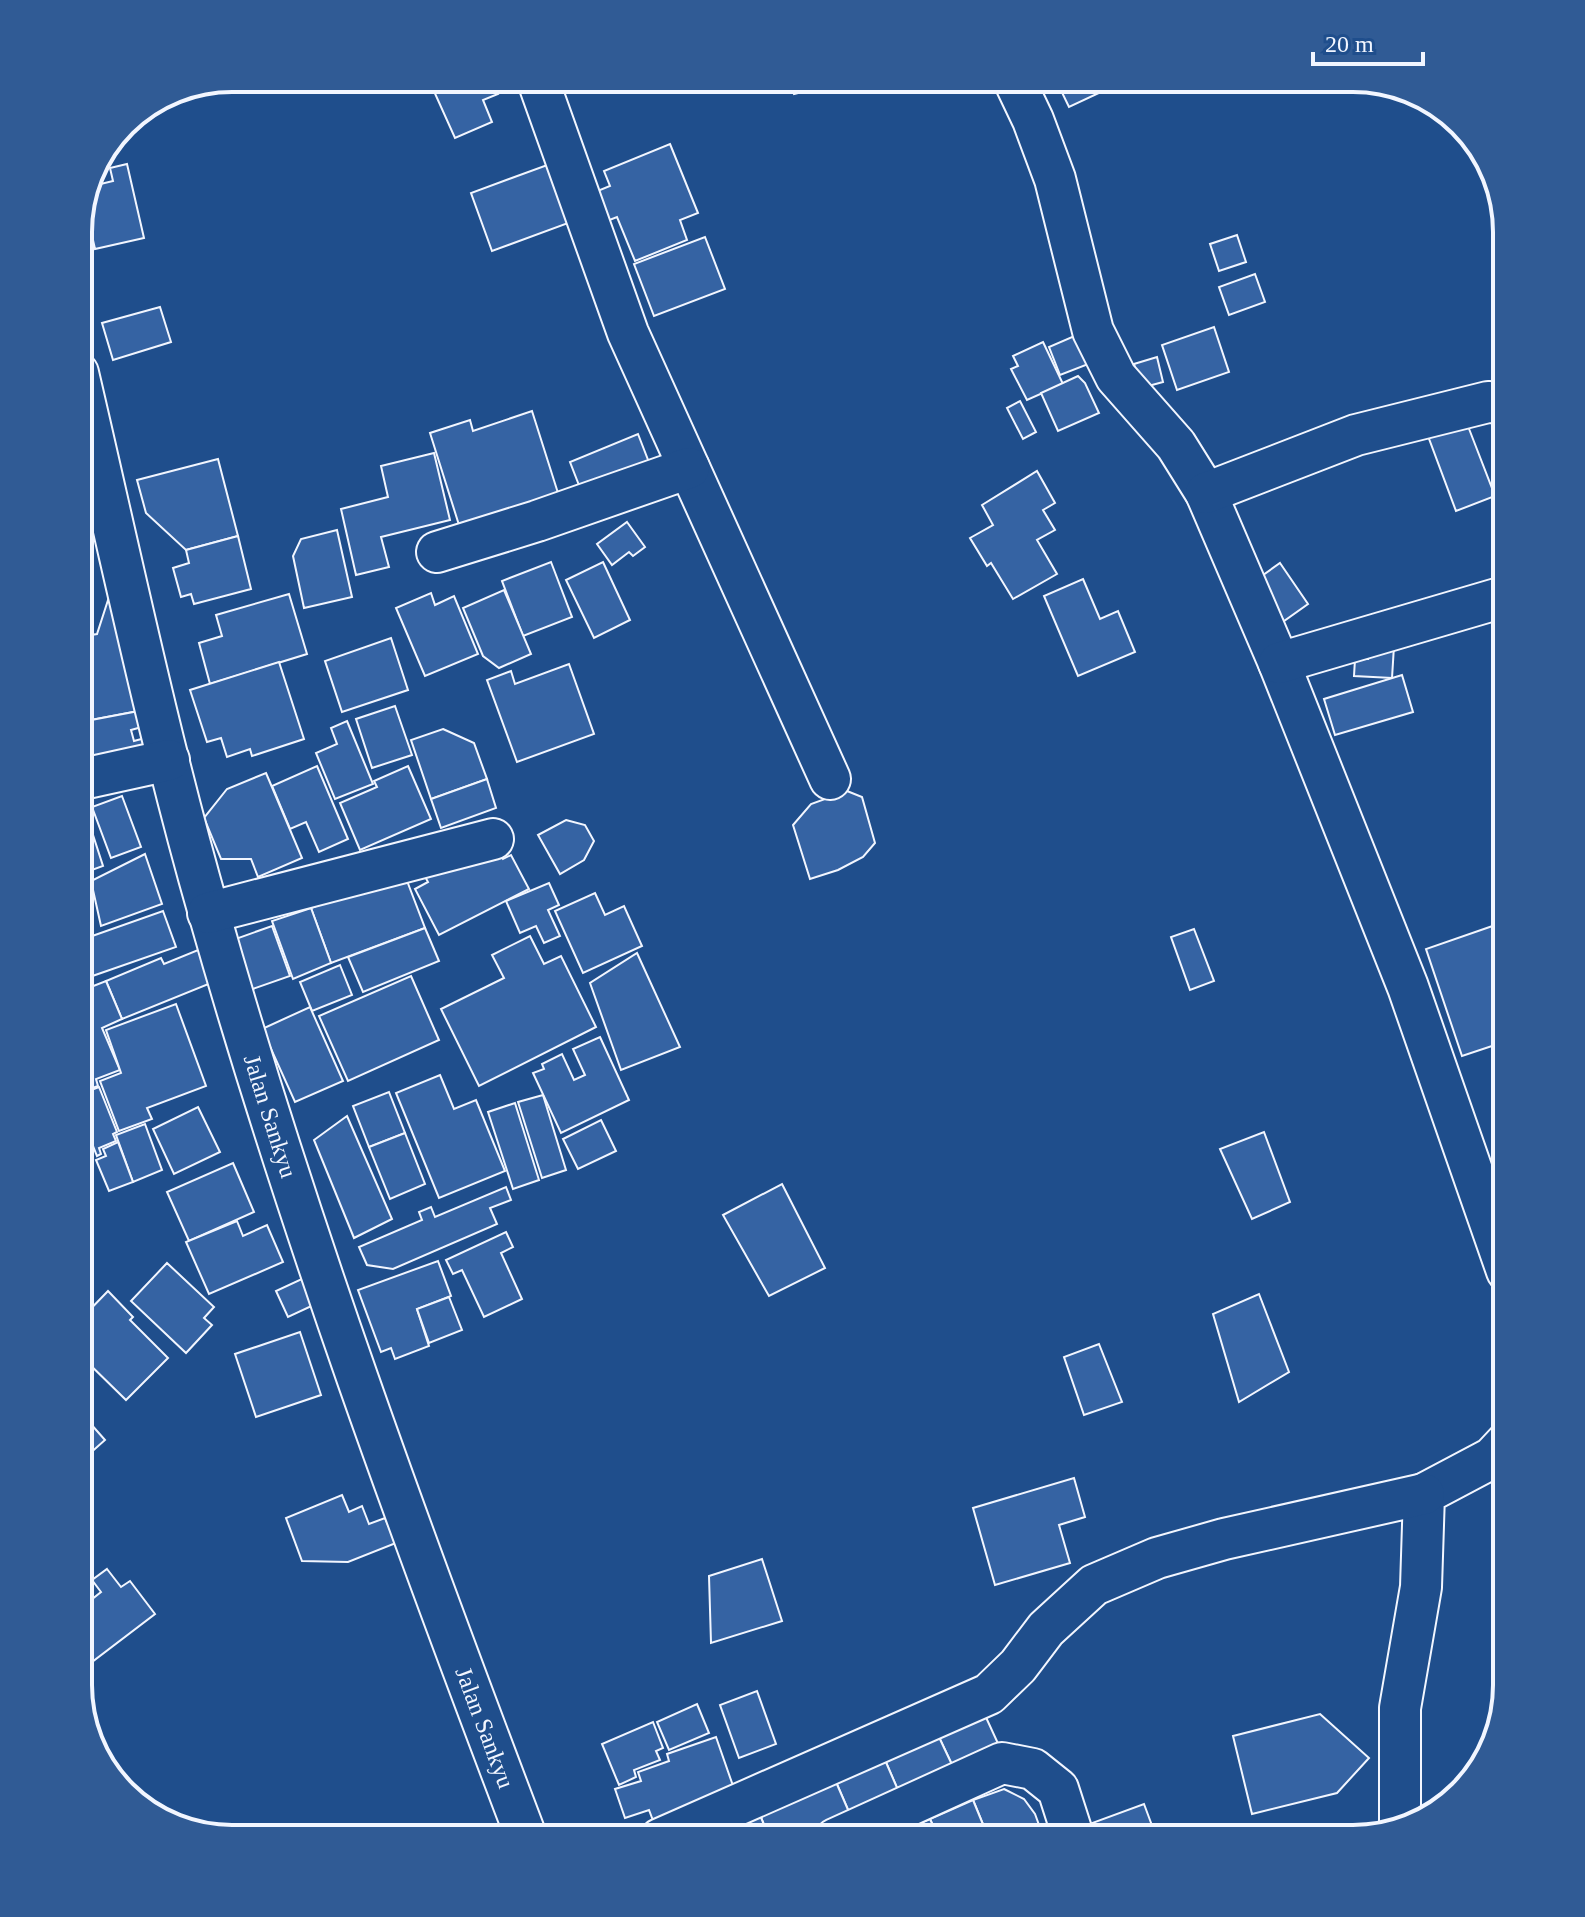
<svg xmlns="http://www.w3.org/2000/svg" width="1585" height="1917" viewBox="0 0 1585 1917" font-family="Georgia,serif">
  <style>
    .building { fill: #3563a3; stroke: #f2f6ff; stroke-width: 2 }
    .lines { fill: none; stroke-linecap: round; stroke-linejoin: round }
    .minor-casing { stroke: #f2f6ff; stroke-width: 44 }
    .minor { stroke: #1f4e8c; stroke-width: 40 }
    .labels { text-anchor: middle; stroke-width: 6; stroke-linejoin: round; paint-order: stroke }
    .street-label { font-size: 24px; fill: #f2f6ff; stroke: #1f4e8c }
    .rim { fill: none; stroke: #f2f6ff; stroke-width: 4 }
  </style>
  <rect width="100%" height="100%" fill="#1f4e8c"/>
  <g class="building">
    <polygon points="428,78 491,78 498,94 483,100 492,122 455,138"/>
    <polygon points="787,78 844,78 842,82 794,94"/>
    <polygon points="1055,78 1113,78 1116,85 1069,107"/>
    <polygon points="125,123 130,135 110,143"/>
    <polygon points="670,144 698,213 680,220 687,240 635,261 617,217 607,221 595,192 610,186 604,171"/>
    <polygon points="127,164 144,238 95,249 84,200 88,187 113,181 110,168"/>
    <polygon points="550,164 571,222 492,251 471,193"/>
    <polygon points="1237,235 1246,262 1219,271 1210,244"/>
    <polygon points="705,237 725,289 654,316 634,264"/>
    <polygon points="1255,274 1265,302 1229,315 1219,287"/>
    <polygon points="160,307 171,342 113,360 102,323"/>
    <polygon points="1214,327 1229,372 1177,390 1162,345"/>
    <polygon points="1079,334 1091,363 1060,375 1049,347"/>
    <polygon points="1043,342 1063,384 1027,400 1011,369 1018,366 1013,356"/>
    <polygon points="1157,357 1163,382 1141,388 1134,364"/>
    <polygon points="1078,376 1085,383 1099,413 1058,431 1041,393"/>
    <polygon points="1020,401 1036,432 1023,439 1007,408"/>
    <polygon points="532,411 558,493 459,525 430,433 470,420 473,431"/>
    <polygon points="1466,421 1495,496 1456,511 1428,436"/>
    <polygon points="638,434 650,465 582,493 570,462"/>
    <polygon points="434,453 450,520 381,537 389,567 356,575 341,509 388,497 381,466"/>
    <polygon points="218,459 238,536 186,550 146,513 137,480"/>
    <polygon points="1037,471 1055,503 1043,510 1055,530 1037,540 1057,574 1013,599 991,563 987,566 970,538 993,525 982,505"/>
    <polygon points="627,522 645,547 633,556 629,552 612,565 597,544"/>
    <polygon points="337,530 352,597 304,608 293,556 301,539"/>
    <polygon points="238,536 251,589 194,604 191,594 181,597 173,568 189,563 186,550"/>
    <polygon points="551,562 572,617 523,636 502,581"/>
    <polygon points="603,562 630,620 594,638 566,580"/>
    <polygon points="1280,563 1308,604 1284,621 1256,580"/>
    <polygon points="1083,579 1100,619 1118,611 1135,652 1078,676 1044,596"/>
    <polygon points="504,590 531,654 499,668 483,656 463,608"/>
    <polygon points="431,593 435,605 454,596 478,654 425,676 396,608"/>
    <polygon points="289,594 307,654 210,684 199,643 222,636 216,615"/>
    <polygon points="109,597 144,710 91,720 78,637 97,634"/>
    <polygon points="391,638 408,690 342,712 325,661"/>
    <polygon points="1368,645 1394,646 1392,678 1354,676 1355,659 1368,659"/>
    <polygon points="279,662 304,739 252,756 250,749 227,757 221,738 207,742 190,690"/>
    <polygon points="569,664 594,734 517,762 487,680 511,671 515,684"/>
    <polygon points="1402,675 1413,712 1335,735 1324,699"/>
    <polygon points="87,702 91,720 144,710 149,725 131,730 134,741 145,738 148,751 78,788 78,704"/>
    <polygon points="395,706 412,755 372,768 356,719"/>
    <polygon points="347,721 373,784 335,799 316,753 337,744 331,728"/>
    <polygon points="443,729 474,743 487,779 431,799 411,740"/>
    <polygon points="317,766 348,839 319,852 306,822 290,829 272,786"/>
    <polygon points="408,766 431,819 360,850 340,803 377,787 374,781"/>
    <polygon points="266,773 302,858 258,877 251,859 221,859 204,818 227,789"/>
    <polygon points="487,779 496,808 441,828 431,799"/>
    <polygon points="847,791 862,797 875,843 863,857 838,870 810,879 793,825 811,804"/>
    <polygon points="122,796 141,847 111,858 92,807"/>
    <polygon points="83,804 103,866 78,875 78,806"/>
    <polygon points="566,820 585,825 594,841 584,860 560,874 538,835"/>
    <polygon points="497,845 503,859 511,855 529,889 439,935 415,889 428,882 423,873"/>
    <polygon points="145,854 162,904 101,926 91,881"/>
    <polygon points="404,873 425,928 331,963 311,908"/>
    <polygon points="549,883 559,905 548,910 560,936 544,943 536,926 520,933 506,901"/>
    <polygon points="595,893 605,915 624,906 642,946 583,973 555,911"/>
    <polygon points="311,908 331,963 293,979 272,921"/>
    <polygon points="163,911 176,947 78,981 78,941"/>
    <polygon points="1507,921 1507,1041 1462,1056 1426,949"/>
    <polygon points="272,926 290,976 244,992 227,942"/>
    <polygon points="425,928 439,961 363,992 348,957"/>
    <polygon points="1194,929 1214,981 1190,990 1171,937"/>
    <polygon points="530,936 544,964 561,956 596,1027 479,1086 441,1009 504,978 492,955"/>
    <polygon points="203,948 216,981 122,1019 106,981 161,958 164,964"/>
    <polygon points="637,953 680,1047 621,1070 590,983"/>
    <polygon points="340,965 352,995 312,1011 300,982"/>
    <polygon points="411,976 439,1040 348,1081 319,1016"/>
    <polygon points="106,981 122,1019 102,1028 120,1070 96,1079 98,1086 87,1090 78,1069 78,992"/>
    <polygon points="176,1004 206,1086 147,1108 152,1119 119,1131 100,1081 121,1073 106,1030"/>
    <polygon points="310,1007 343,1081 295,1102 262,1029"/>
    <polygon points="600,1037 629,1100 561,1133 533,1073 544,1069 542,1064 562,1054 574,1080 585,1075 573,1049"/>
    <polygon points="440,1075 454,1109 476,1100 505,1171 439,1198 396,1093"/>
    <polygon points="99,1087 117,1132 113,1134 116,1141 99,1148 101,1154 97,1156 78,1108 78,1095"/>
    <polygon points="389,1092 405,1133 369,1147 353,1106"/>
    <polygon points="543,1095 566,1170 542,1178 518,1102"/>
    <polygon points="515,1103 539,1180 513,1189 488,1112"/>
    <polygon points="198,1107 220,1152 174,1174 153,1129"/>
    <polygon points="347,1116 392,1219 354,1238 314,1140"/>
    <polygon points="601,1120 616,1151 578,1169 563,1139"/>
    <polygon points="145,1124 162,1170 133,1182 116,1135"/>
    <polygon points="1264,1132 1290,1202 1252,1219 1220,1149"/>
    <polygon points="405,1133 425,1184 390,1199 369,1147"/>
    <polygon points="118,1142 133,1182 109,1191 96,1160 106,1156 103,1149"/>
    <polygon points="233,1163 254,1212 189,1241 167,1192"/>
    <polygon points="782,1184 825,1268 769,1296 723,1215"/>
    <polygon points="506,1187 511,1200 490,1208 497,1224 393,1269 367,1265 359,1247 422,1220 419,1212 431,1207 435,1217"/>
    <polygon points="237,1221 243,1236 267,1225 283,1262 209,1294 186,1242"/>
    <polygon points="506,1232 513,1247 501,1253 522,1299 484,1317 462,1270 453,1274 446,1260"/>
    <polygon points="438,1261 451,1296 417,1309 429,1346 395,1359 391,1348 381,1352 358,1290"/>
    <polygon points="167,1263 214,1307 204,1318 212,1325 186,1353 131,1301"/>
    <polygon points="306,1277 318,1303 288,1317 276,1291"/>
    <polygon points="108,1291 133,1317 130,1320 168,1358 126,1400 78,1353 78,1322"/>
    <polygon points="1259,1294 1289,1372 1239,1402 1213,1314"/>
    <polygon points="449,1297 462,1330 429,1343 417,1309"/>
    <polygon points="300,1332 321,1395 256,1417 235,1354"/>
    <polygon points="1099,1344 1122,1402 1084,1415 1064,1357"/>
    <polygon points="82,1414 105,1440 78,1464 78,1418"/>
    <polygon points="1074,1478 1085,1517 1059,1525 1070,1563 995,1585 973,1508"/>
    <polygon points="342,1495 349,1512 362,1506 369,1524 385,1518 396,1543 348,1562 302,1561 286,1518"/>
    <polygon points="762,1559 782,1621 711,1643 709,1576"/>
    <polygon points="107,1569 121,1587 130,1581 155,1614 88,1665 78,1652 78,1602 82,1607 101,1592 92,1580"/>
    <polygon points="757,1691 776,1744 739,1758 720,1705"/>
    <polygon points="697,1704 709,1733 669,1750 657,1722"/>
    <polygon points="984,1713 1001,1750 955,1771 938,1735"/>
    <polygon points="1320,1714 1369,1758 1337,1793 1252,1814 1233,1736"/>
    <polygon points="653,1722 663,1748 656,1751 660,1760 634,1770 636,1777 619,1785 602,1744"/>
    <polygon points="938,1735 955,1771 901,1797 885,1760"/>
    <polygon points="716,1737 739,1803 657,1831 649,1810 625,1818 615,1789 641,1781 638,1772 669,1761 667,1754"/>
    <polygon points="885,1760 901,1797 852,1819 836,1782"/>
    <polygon points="836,1782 852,1819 805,1839 770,1839 760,1815"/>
    <polygon points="1004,1789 1024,1799 1035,1814 1043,1836 1033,1839 989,1839 973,1800"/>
    <polygon points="973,1800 989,1839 939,1839 930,1819"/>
    <polygon points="1144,1804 1157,1839 1088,1839 1084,1826"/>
    <polygon points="760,1815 769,1837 700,1839"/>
    <polygon points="930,1819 939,1839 885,1839"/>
  </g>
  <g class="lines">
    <g class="minor-casing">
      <g id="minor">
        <polyline points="537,78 628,333 830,779"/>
        <polyline points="1013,78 1033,120 1055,179 1093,331 1116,377 1176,445 1206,493 1279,663 1408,987 1507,1271"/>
        <path id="s1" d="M78,373C120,553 158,735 209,913C298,1227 411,1534 527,1839"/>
        <polyline points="1206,493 1356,435 1488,402 1507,403"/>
        <polyline points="437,552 537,521 689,468"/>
        <polyline points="1279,663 1507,596"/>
        <polyline points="78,780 169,760"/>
        <polyline points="208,913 493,839"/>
        <polyline points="1400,1825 1400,1708 1421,1587 1424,1494 1492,1458 1507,1442"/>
        <polyline points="660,1839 989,1694 1018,1666 1046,1629 1094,1585 1157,1558 1224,1539 1424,1494"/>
        <polyline points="835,1839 1002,1763 1033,1769 1058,1789 1074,1839"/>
      </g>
    </g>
    <use href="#minor" class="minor"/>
  </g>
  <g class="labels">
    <g class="street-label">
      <text dy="8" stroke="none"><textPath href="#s1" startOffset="768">Jalan Sankyu</textPath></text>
      <text dy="8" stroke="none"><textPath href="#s1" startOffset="1416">Jalan Sankyu</textPath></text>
    </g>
  </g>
  <path d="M0 0H1585V1917H0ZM232 92H1353A140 140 0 0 1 1493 232V1685A140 140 0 0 1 1353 1825H232A140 140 0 0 1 92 1685V232A140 140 0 0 1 232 92Z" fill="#305b95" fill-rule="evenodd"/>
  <path class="rim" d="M232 92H1353A140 140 0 0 1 1493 232V1685A140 140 0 0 1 1353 1825H232A140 140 0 0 1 92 1685V232A140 140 0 0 1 232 92Z"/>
  <path d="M1313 52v12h110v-12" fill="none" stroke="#f2f6ff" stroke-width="4"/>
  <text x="1325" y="52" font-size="24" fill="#f2f6ff" stroke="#1f4e8c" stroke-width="6" paint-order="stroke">20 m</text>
</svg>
